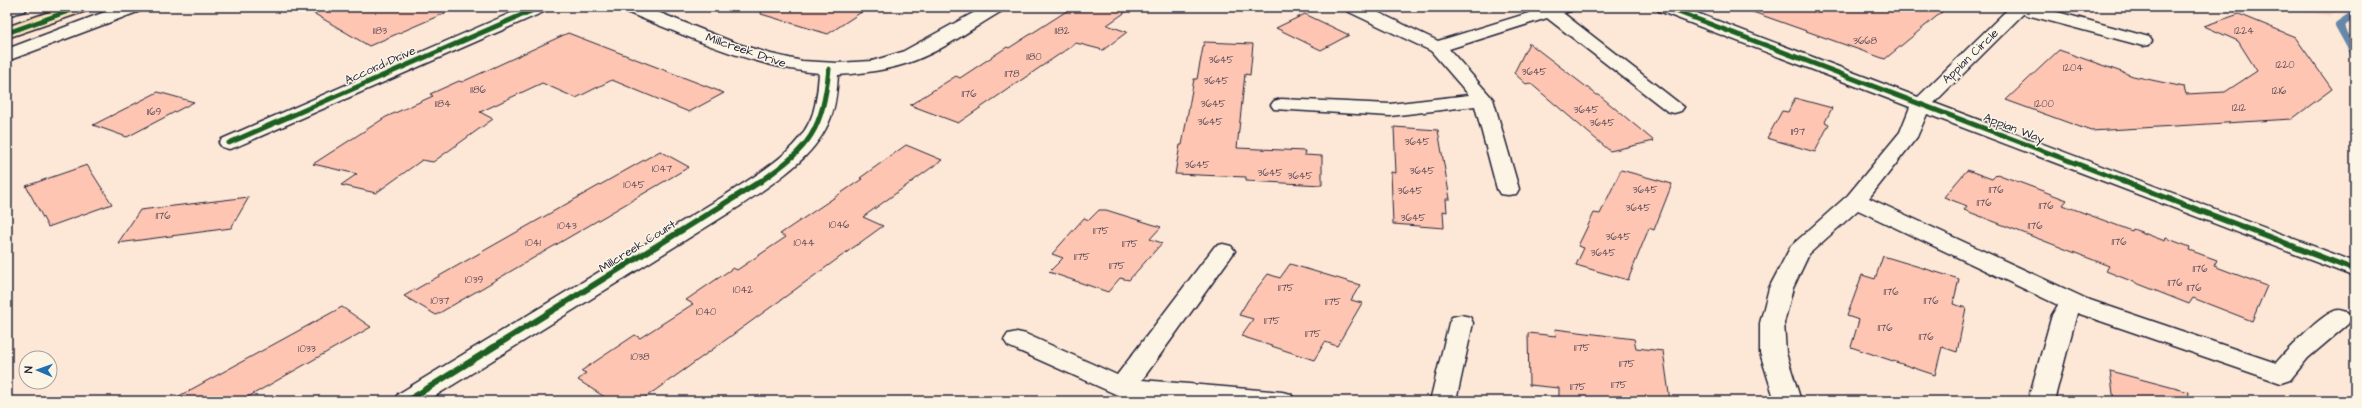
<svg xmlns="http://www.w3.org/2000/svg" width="2362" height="408" viewBox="0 0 2362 408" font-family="'Architects Daughter',sans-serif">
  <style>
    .built { fill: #f9d9c8 }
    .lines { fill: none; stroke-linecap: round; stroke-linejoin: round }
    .stream { stroke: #6687a9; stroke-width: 8 }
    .building { fill: #fec6b2; stroke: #22223b }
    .minor-casing { stroke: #22223b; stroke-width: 3 }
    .major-casing { stroke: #22223b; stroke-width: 3 }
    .minor { fill: #fcf5e5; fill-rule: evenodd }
    .major { fill: #fcdcac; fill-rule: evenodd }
    .cycleway-far1-casing { stroke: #fcf5e5; stroke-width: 7 }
    .cycleway-casing { stroke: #fcf5e5; stroke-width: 9 }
    .cycleway-far1 { stroke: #1b5e20; stroke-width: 5 }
    .cycleway { stroke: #1b5e20; stroke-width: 6 }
    .labels { text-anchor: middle; stroke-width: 3; stroke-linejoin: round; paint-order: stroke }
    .number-label { font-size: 10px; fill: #594b59 }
    .street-label { font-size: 12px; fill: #22223b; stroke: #fcf5e5 }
  </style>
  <rect width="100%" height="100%" fill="#fde7d6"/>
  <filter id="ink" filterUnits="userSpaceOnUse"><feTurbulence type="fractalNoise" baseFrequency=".025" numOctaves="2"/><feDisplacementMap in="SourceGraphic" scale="8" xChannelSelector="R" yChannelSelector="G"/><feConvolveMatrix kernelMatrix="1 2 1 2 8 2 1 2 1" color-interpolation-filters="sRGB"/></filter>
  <g filter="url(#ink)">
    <polygon class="built" points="2284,7 2340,7 2330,16"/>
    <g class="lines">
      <polyline class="stream" points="2355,14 2339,25 2355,54"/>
    </g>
    <g class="building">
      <polygon points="303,7 459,7 369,46"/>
      <polygon points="762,7 869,7 828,34 761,14"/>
      <polygon points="1073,7 1133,7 1107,25 1127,32 1103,50 1076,43 958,123 910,105 956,76 960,78 1007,47 1009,48"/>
      <polygon points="1751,7 1948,7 1885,59 1750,11"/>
      <polygon points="1305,14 1349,35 1321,50 1276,28"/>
      <polygon points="2239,14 2295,37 2332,89 2292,119 2091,131 2006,100 2059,50 2133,76 2184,87 2186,94 2225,92 2257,71 2238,41 2204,26"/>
      <polygon points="568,33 724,93 689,112 612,80 576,98 542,83 480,112 493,119 433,162 422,160 376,193 341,185 357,174 313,164 386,117 433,96 430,94 459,81 462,82"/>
      <polygon points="1204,42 1253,44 1250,75 1245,74 1237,148 1305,151 1304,155 1322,156 1322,185 1246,181 1246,177 1175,174 1180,145 1182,145 1194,79 1197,79"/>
      <polygon points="1529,43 1597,95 1599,95 1654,141 1610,151 1530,83 1526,84 1514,73"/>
      <polygon points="158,92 194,102 127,137 93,125"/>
      <polygon points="1795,98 1832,108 1825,122 1829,124 1815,152 1767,138 1782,111 1788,112"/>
      <polygon points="1394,127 1438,130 1450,199 1446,199 1447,212 1443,211 1444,228 1393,224 1391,172 1396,173"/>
      <polygon points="906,145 942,160 863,217 883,226 684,370 640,401 611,401 578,380 586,373 581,371 635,335 640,338 693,304 686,300 733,268 737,270 786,237 780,234 862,179 860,178"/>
      <polygon points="660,151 689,167 436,315 404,296"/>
      <polygon points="87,165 112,204 48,227 26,186"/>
      <polygon points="1621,170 1672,184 1654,230 1649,228 1628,280 1576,265 1584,248 1578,246 1594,213 1600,214"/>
      <polygon points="1967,170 1992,179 1997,174 2067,200 2063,205 2132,231 2133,229 2165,241 2166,238 2190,247 2189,250 2217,260 2214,266 2267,286 2252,321 2193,298 2189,304 2106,271 2109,266 1964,210 1967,206 1944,197"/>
      <polygon points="249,197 231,228 118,243 140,210"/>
      <polygon points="1099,210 1106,210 1161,227 1150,239 1162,243 1129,280 1120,278 1108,292 1049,272 1063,258 1052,254 1084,218 1089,220"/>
      <polygon points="1883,256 1959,279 1953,304 1966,308 1957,352 1942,347 1935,375 1851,347 1859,320 1847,316 1862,275 1875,279"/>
      <polygon points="1290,264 1360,285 1351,300 1362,303 1337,346 1325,342 1314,360 1241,336 1253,319 1239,315 1248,300 1268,274 1280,278"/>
      <polygon points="342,307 371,327 241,401 170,401"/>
      <polygon points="1555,329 1634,339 1636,348 1663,351 1670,401 1574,401 1559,399 1559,388 1529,385 1528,333 1556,336"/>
      <polygon points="2110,371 2189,392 2188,401 2114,401"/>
    </g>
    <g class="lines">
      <g class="minor-casing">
        <g id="minor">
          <polygon points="7,7 28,7 25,11 7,16"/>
          <polygon points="118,7 143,7 140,11 7,61 7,49"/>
          <polygon points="525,7 549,7 546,11 236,147 229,149 222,147 219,143 222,139"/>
          <path d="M621,7H645L738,44L771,54L802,61L837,63L872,61L902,52L984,7H1005L1002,11C974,27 947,48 916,60C891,70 865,73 838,75C837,89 836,104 831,117C816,158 774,182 740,206L427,401H394L398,394L724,196C756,175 800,152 813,113C817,100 818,87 819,73C751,67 687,36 624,11Z"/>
          <polygon points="1344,7 1367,7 1438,41 1532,12 1533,7 1574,7 1571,11 1563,13 1684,107 1681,111 1674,113 1667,111 1547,18 1449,49 1493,99 1519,189 1516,194 1508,195 1500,194 1497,189 1475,106 1390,116 1274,109 1271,105 1274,101 1281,99 1390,104 1469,95 1431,51 1347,11"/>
          <path d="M1656,7H1681L1918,97L2010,7H2039L2149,37L2152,41L2149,45L2143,46L2023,14L1934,103L2355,262V277L1927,114L1917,137L1869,198L2087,299L2276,363C2286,351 2324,311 2338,310C2341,310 2345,312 2348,312L2351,318L2348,324L2308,358L2290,380L2281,383L2077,313L2054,401H2028L2052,315L2058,305L1858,210L1809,254L1793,288L1784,323L1786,353L1801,401H1775L1760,353V323L1769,288L1791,246L1848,195L1900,132L1910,107L1659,11Z"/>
          <polygon points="1223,244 1231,246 1235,251 1142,380 1282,392 1291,394 1295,401 1168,401 1122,397 1008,346 1004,340 1008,334 1017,332 1026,334 1117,375 1215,246"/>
          <polygon points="1461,315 1470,317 1473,323 1456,401 1430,401 1449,323 1452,317"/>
        </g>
      </g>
      <g class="major-casing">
        <polygon id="major" points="63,7 89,7 86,11 7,38 7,27"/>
      </g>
      <use href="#minor" class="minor"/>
      <use href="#major" class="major"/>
      <g class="cycleway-far1-casing">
        <g id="cycleway-far1">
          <polyline points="1665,7 2125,182"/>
          <polyline points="7,33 80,7"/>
          <polyline points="229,143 540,7"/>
          <path d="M760,182C811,146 822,131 829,69"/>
        </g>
      </g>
      <g class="cycleway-casing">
        <g id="cycleway">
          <polyline points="2122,181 2355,270"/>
          <polyline points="407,401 761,181"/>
        </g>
      </g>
      <use href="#cycleway-far1" class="cycleway-far1"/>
      <use href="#cycleway" class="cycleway"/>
    </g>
  </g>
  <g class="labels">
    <g class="number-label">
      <text x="380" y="34">1183</text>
      <text x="1062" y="34">1182</text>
      <text x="2244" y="34">1224</text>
      <text x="1865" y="44">3668</text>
      <text x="1034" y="60">1180</text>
      <text x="1221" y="63">3645</text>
      <text x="2285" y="68">1220</text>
      <text x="2073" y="71">1204</text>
      <text x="1534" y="75">3645</text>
      <text x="1012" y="77">1178</text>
      <text x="1216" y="84">3645</text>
      <text x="478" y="93">1186</text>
      <text x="2279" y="94">1216</text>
      <text x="969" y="97">1176</text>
      <text x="443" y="107">1184</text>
      <text x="1213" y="107">3645</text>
      <text x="2044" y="107">1200</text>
      <text x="2239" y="111">1212</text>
      <text x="1586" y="113">3645</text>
      <text x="154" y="115">1169</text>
      <text x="1210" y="125">3645</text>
      <text x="1602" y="126">3645</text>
      <text x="1798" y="135">1197</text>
      <text x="1417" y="145">3645</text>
      <text x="1197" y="168">3645</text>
      <text x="662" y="172">1047</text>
      <text x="1422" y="174">3645</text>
      <text x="1270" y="176">3645</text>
      <text x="1300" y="179">3645</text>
      <text x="634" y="188">1045</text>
      <text x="1645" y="193">3645</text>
      <text x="1996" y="193">1176</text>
      <text x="1410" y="194">3645</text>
      <text x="1984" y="206">1176</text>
      <text x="2046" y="209">1176</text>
      <text x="1638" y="211">3645</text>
      <text x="163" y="219">1176</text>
      <text x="1413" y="221">3645</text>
      <text x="839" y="228">1046</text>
      <text x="567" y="229">1043</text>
      <text x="2035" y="229">1176</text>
      <text x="1101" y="234">1175</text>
      <text x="1618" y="240">3645</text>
      <text x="2119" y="245">1176</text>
      <text x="533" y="246">1041</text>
      <text x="804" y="246">1044</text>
      <text x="1130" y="247">1175</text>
      <text x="1603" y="256">3645</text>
      <text x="1082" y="260">1175</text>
      <text x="1117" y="269">1175</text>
      <text x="2200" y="272">1176</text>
      <text x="474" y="283">1039</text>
      <text x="2175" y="286">1176</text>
      <text x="1286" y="291">1175</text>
      <text x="2194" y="291">1176</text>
      <text x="743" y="293">1042</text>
      <text x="1891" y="295">1176</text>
      <text x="440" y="304">1037</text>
      <text x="1931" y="304">1176</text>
      <text x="1333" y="305">1175</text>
      <text x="706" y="315">1040</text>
      <text x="1272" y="324">1175</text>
      <text x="1885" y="331">1176</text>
      <text x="1313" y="337">1175</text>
      <text x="1926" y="340">1176</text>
      <text x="1582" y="351">1175</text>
      <text x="307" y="352">1033</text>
      <text x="640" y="360">1038</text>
      <text x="1627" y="367">1175</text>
      <text x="1619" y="388">1175</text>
      <text x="1578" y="390">1175</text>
    </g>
    <g class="street-label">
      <text transform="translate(746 50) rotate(19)" y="4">Millcreek Drive</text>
      <text transform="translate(1970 56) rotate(-44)" y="4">Appian Circle</text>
      <text transform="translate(380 65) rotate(-24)" y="4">Accord Drive</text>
      <text transform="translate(2014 128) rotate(21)" y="4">Appian Way</text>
      <text transform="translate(637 246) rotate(-32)" y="4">Millcreek Court</text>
    </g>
  </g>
  <rect width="2362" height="408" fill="none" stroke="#fcf5e5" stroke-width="24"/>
  <rect x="12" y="12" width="2338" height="384" fill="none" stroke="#22223b" stroke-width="1.5" filter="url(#ink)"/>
  <g transform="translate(38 370) rotate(272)"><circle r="19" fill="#fcf5e5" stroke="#a5a1a1"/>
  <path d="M0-3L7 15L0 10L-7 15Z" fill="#1f6fb2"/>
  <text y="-6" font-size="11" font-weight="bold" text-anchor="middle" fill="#22223b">N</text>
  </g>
</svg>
